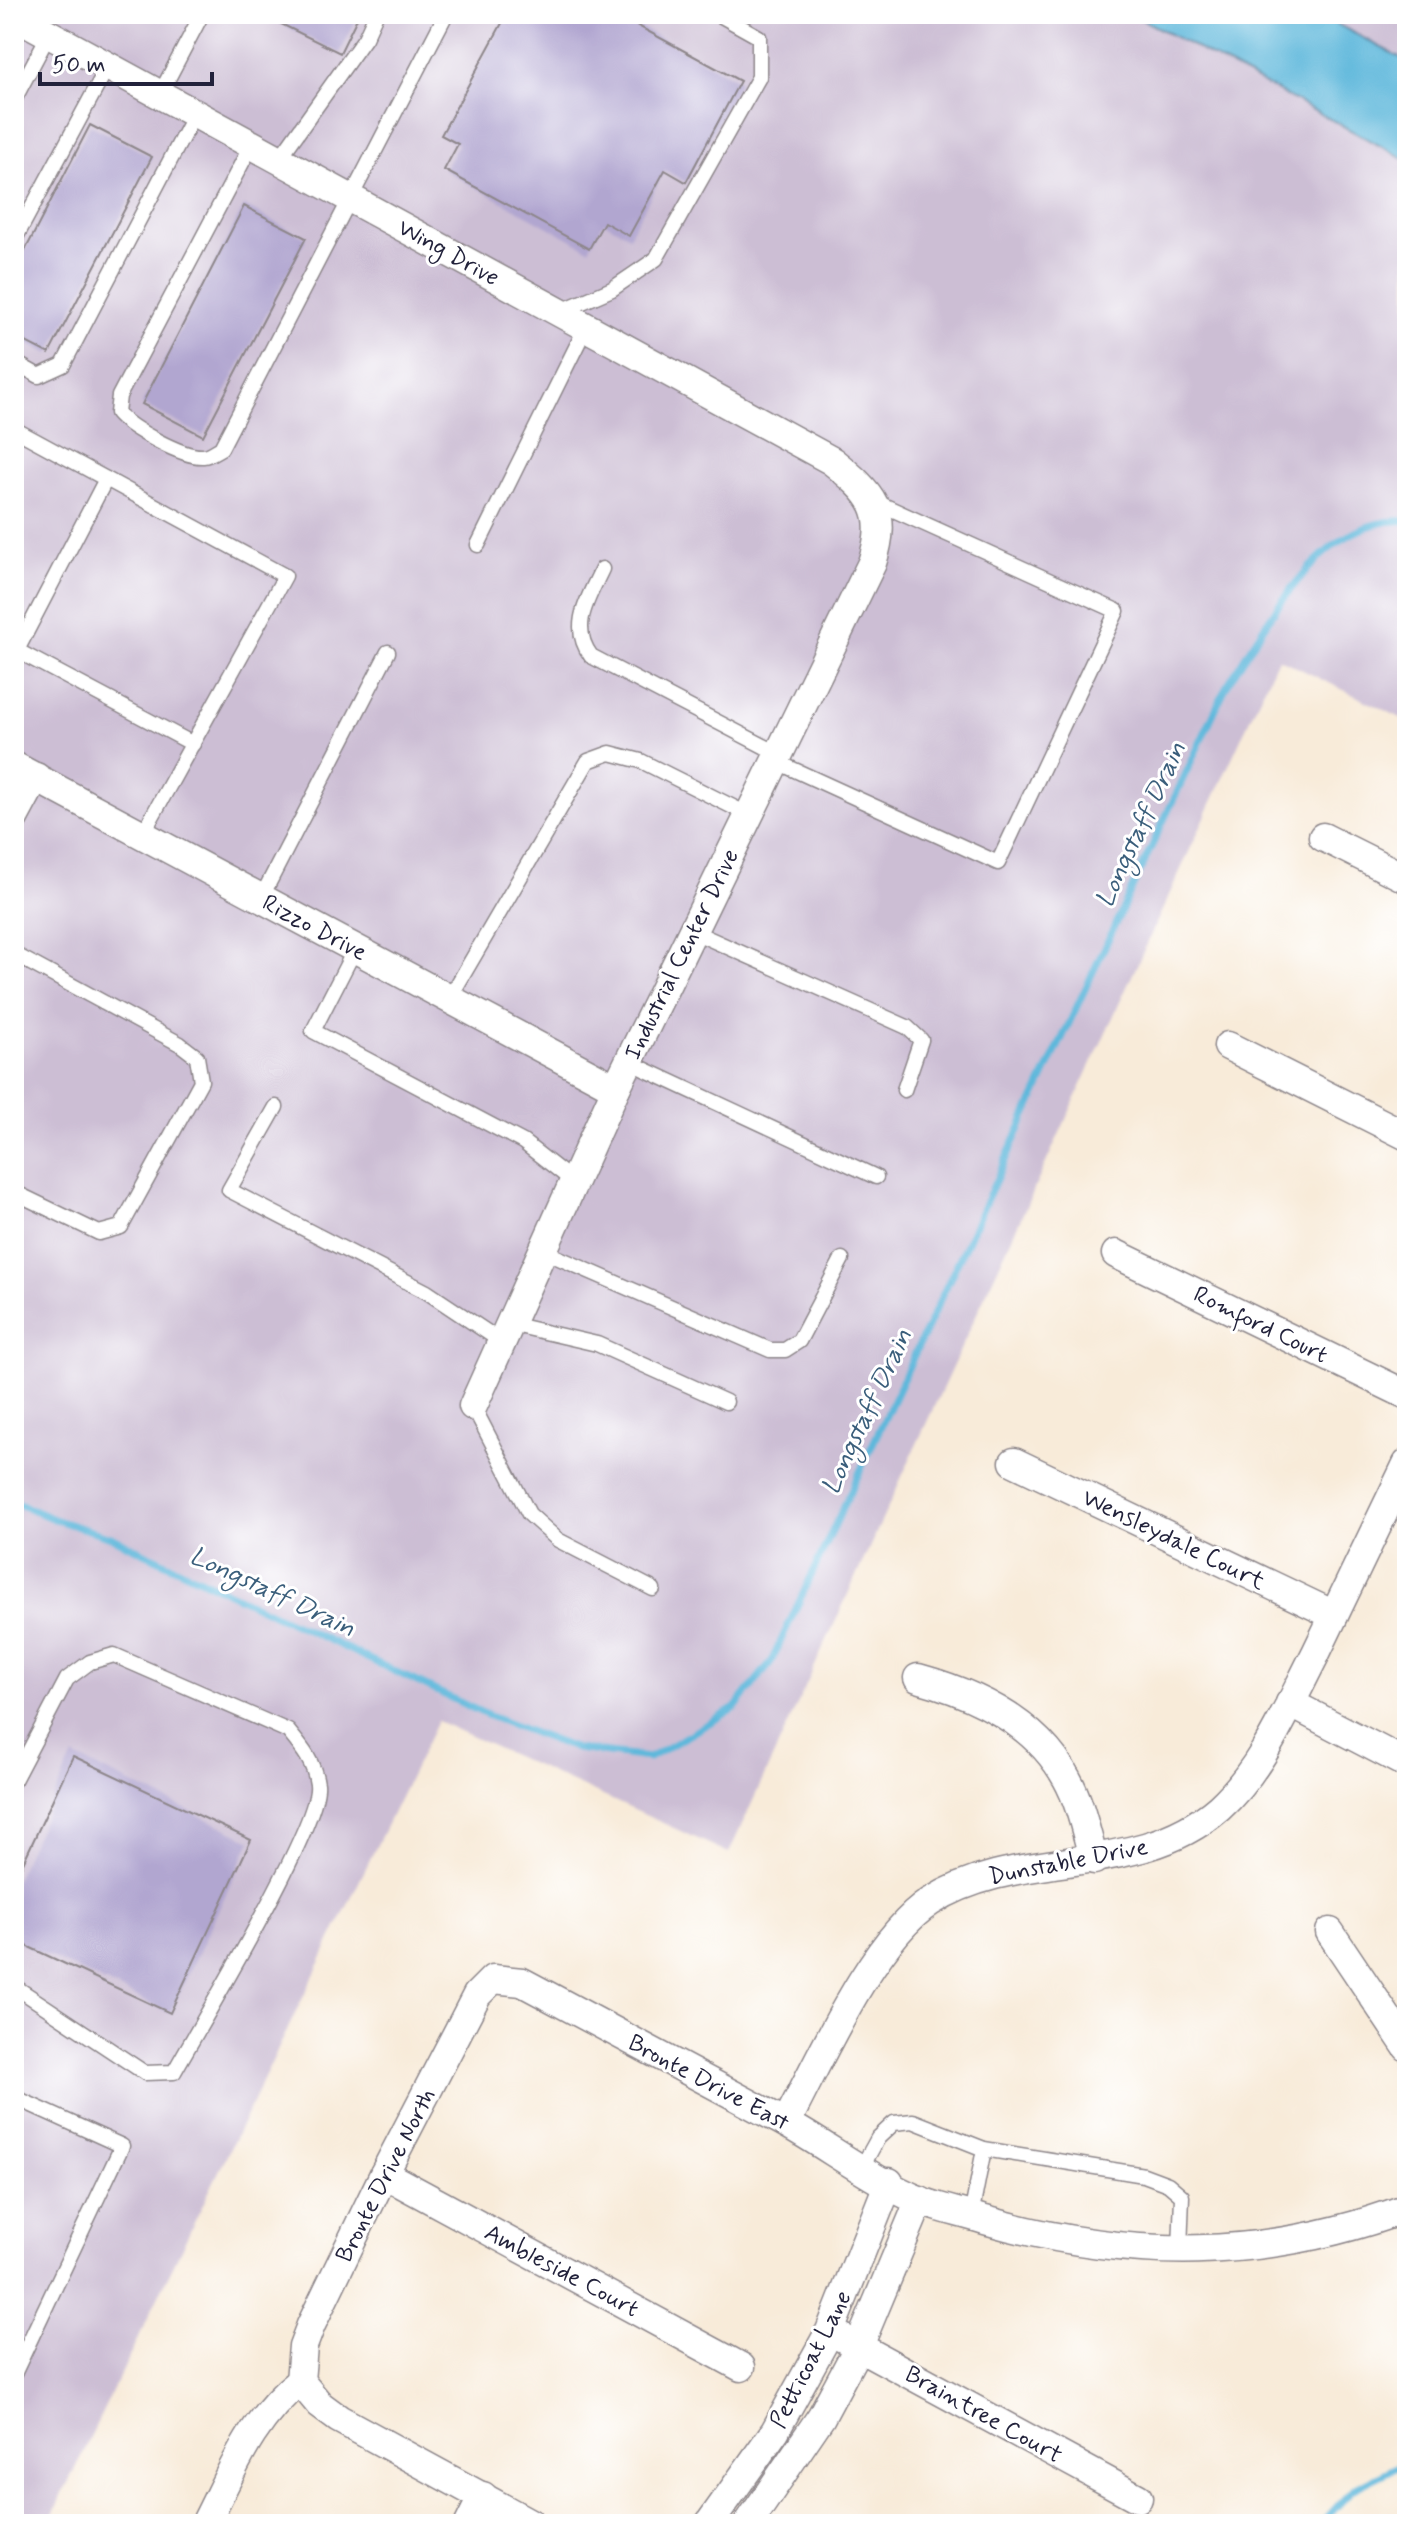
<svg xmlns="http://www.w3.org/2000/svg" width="1421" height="2538" viewBox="0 0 1421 2538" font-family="Mynerve,sans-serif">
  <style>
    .industrial { fill: #ccbed4 }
    .water { fill: #5eb8db; stroke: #406d8b; stroke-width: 2 }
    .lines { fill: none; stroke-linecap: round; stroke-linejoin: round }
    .stream { stroke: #5eb8db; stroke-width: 7 }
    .building { fill: #b1a6d0 }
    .lane-casing { stroke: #8d868a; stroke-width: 17 }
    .street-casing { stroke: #8d868a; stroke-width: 31 }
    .lane { stroke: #fff; stroke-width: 14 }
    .street { stroke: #fff; stroke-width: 28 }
    .labels { text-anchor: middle; stroke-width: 6; stroke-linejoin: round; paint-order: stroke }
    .street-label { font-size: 24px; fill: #22223b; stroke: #fff }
    .water-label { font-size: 26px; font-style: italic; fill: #3a5e7b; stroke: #fff }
  </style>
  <rect width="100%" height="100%" fill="#fff"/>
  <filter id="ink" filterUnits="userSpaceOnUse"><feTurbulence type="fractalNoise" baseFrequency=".0125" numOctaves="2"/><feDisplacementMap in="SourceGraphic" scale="16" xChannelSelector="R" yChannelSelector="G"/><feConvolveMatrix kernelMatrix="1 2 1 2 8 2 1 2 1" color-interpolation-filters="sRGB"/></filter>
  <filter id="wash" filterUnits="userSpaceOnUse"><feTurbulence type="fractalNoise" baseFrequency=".006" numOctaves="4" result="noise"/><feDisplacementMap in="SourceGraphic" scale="32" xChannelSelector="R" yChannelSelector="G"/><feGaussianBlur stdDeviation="1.8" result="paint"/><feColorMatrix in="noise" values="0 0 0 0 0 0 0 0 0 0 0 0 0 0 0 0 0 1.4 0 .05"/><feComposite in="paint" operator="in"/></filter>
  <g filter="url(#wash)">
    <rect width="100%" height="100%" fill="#f8ebd9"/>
    <polygon class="industrial" points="14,14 1407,14 1407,721 1278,658 729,1853 437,1721 48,2524 14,2511"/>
    <polygon class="water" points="1132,14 1318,14 1407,61 1407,160"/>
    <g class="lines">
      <g class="stream">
        <path d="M14,1502L56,1520L111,1537L489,1716L576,1749L649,1758L735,1708L771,1662L1226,687C1265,626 1323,514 1407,521"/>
        <polyline points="1321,2524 1353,2489 1407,2462"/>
      </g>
    </g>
    <g id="blocks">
      <g class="building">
        <polygon points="261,14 359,14 340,53"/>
        <polygon points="507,14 616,14 740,81 686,182 665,170 629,236 604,222 589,249 444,170 458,144 441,135"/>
        <polygon points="90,125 152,157 49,354 14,336 14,272"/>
        <polygon points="244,206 306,238 203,436 142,404"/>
        <polygon points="73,1756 251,1840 170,2013 14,1940 14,1882"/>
      </g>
    </g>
  </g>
  <g filter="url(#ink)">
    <use href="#blocks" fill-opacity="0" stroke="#8d868a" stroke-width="2"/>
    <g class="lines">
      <g class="lane-casing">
        <g id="lane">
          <polyline points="160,94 202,14"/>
          <polyline points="14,100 49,34"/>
          <path d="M252,144L119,396L117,413C130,428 183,458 204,456C209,456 217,450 221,448L446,14"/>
          <polyline points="279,159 365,38 376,14"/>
          <polyline points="14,241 108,66"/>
          <polyline points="559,312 612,289 656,259 759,77 759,37 718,14"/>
          <polyline points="14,362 39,376 63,365 195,113"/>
          <polyline points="14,429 285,576 142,835"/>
          <polyline points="478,545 586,327"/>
          <path d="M602,569C588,599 569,626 591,656L779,754"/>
          <polyline points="14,649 193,744"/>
          <polyline points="14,656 106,479"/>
          <polyline points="775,761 998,863 1117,611 874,501"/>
          <polyline points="261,898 388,652"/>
          <polyline points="692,931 907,1027 921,1040 904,1090"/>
          <polyline points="355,949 313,1031 523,1142 574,1182"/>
          <polyline points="14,954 180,1044 197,1057 201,1081 121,1227 99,1233 14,1192"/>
          <polyline points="449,999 588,761 610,753 641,761 749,815"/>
          <polyline points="629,1062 876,1177"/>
          <polyline points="276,1107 229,1190 427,1292 502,1342"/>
          <polyline points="543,1251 770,1350 785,1350 799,1341 842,1259"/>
          <polyline points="510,1324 597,1344 726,1402"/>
          <polyline points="473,1406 529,1514 558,1540 653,1589"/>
          <path d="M14,1780L67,1679L90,1662L114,1655L288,1731C302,1748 314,1762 317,1784C322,1823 200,2025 174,2072L145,2073L14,1986"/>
          <polyline points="14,2097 122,2146 14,2374"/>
          <polyline points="862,2167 878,2138 894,2123 913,2121 984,2149 1144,2175 1168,2184 1182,2196 1180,2250"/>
          <polyline points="971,2216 984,2149"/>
        </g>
      </g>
      <g class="street-casing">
        <g id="street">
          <path d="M14,15L832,461C873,494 889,510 872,563L616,1088L473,1406"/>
          <polyline points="14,766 616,1088"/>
          <polyline points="14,818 36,777"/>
          <polyline points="1323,837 1407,879"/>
          <polyline points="1228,1046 1407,1136"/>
          <polyline points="1116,1254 1407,1395"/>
          <polyline points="1014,1462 1334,1615"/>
          <path d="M918,1678C976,1694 1037,1723 1067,1779C1081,1804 1086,1833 1094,1860"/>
          <polyline points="1290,1703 1407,1764"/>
          <polyline points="1330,1932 1407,2047"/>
          <path d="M786,2123C820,2060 871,1941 930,1902C1019,1845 1136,1880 1219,1808C1263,1768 1288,1707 1315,1655C1346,1592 1376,1528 1407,1464"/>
          <polyline points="384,2174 741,2367"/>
          <polyline points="841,2337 1138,2498"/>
          <path d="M300,2381L303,2346L311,2325L384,2174L477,1995L493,1979L522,1982C609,2029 697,2075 784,2122C829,2147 873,2181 921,2201C941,2209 964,2213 985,2220C1129,2261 1266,2261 1407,2208"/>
          <polyline points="300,2381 320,2405 339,2419 532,2524"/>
          <path d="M205,2524C232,2471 252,2418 300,2381"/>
          <polyline points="469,2524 483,2496"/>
          <polyline points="709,2524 775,2431 830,2331 889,2182"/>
          <polyline points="748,2524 821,2417 859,2346 920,2200"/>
        </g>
      </g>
      <use href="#lane" class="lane"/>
      <use href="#street" class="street"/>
    </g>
  </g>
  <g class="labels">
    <g class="street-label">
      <text transform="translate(449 252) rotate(29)" y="8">Wing Drive</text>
      <text transform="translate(315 927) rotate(28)" y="8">Rizzo Drive</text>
      <text transform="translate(681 954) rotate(-64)" y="8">Industrial Center Drive</text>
      <text transform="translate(1261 1324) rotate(26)" y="8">Romford Court</text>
      <text transform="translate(1174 1539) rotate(26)" y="8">Wensleydale Court</text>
      <text transform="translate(1068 1861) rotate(-11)" y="8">Dunstable Drive</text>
      <text transform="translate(709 2082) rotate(28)" y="8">Bronte Drive East</text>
      <text transform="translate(385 2175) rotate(-63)" y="8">Bronte Drive North</text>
      <text transform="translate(562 2270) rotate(28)" y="8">Ambleside Court</text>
      <text transform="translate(810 2359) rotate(-63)" y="8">Petticoat Lane</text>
      <text transform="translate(984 2414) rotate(29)" y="8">Braintree Court</text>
    </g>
    <g class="water-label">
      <text transform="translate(1140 824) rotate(-65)" y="9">Longstaff Drain</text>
      <text transform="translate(866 1411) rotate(-65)" y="9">Longstaff Drain</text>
      <text transform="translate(273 1591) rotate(25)" y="9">Longstaff Drain</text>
    </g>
  </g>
  <rect width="1421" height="2538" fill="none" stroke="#fff" stroke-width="48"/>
  <path d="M40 72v12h172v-12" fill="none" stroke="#22223b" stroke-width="4"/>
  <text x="52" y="72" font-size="24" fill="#22223b" stroke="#ffffff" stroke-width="6" paint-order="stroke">50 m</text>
</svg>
